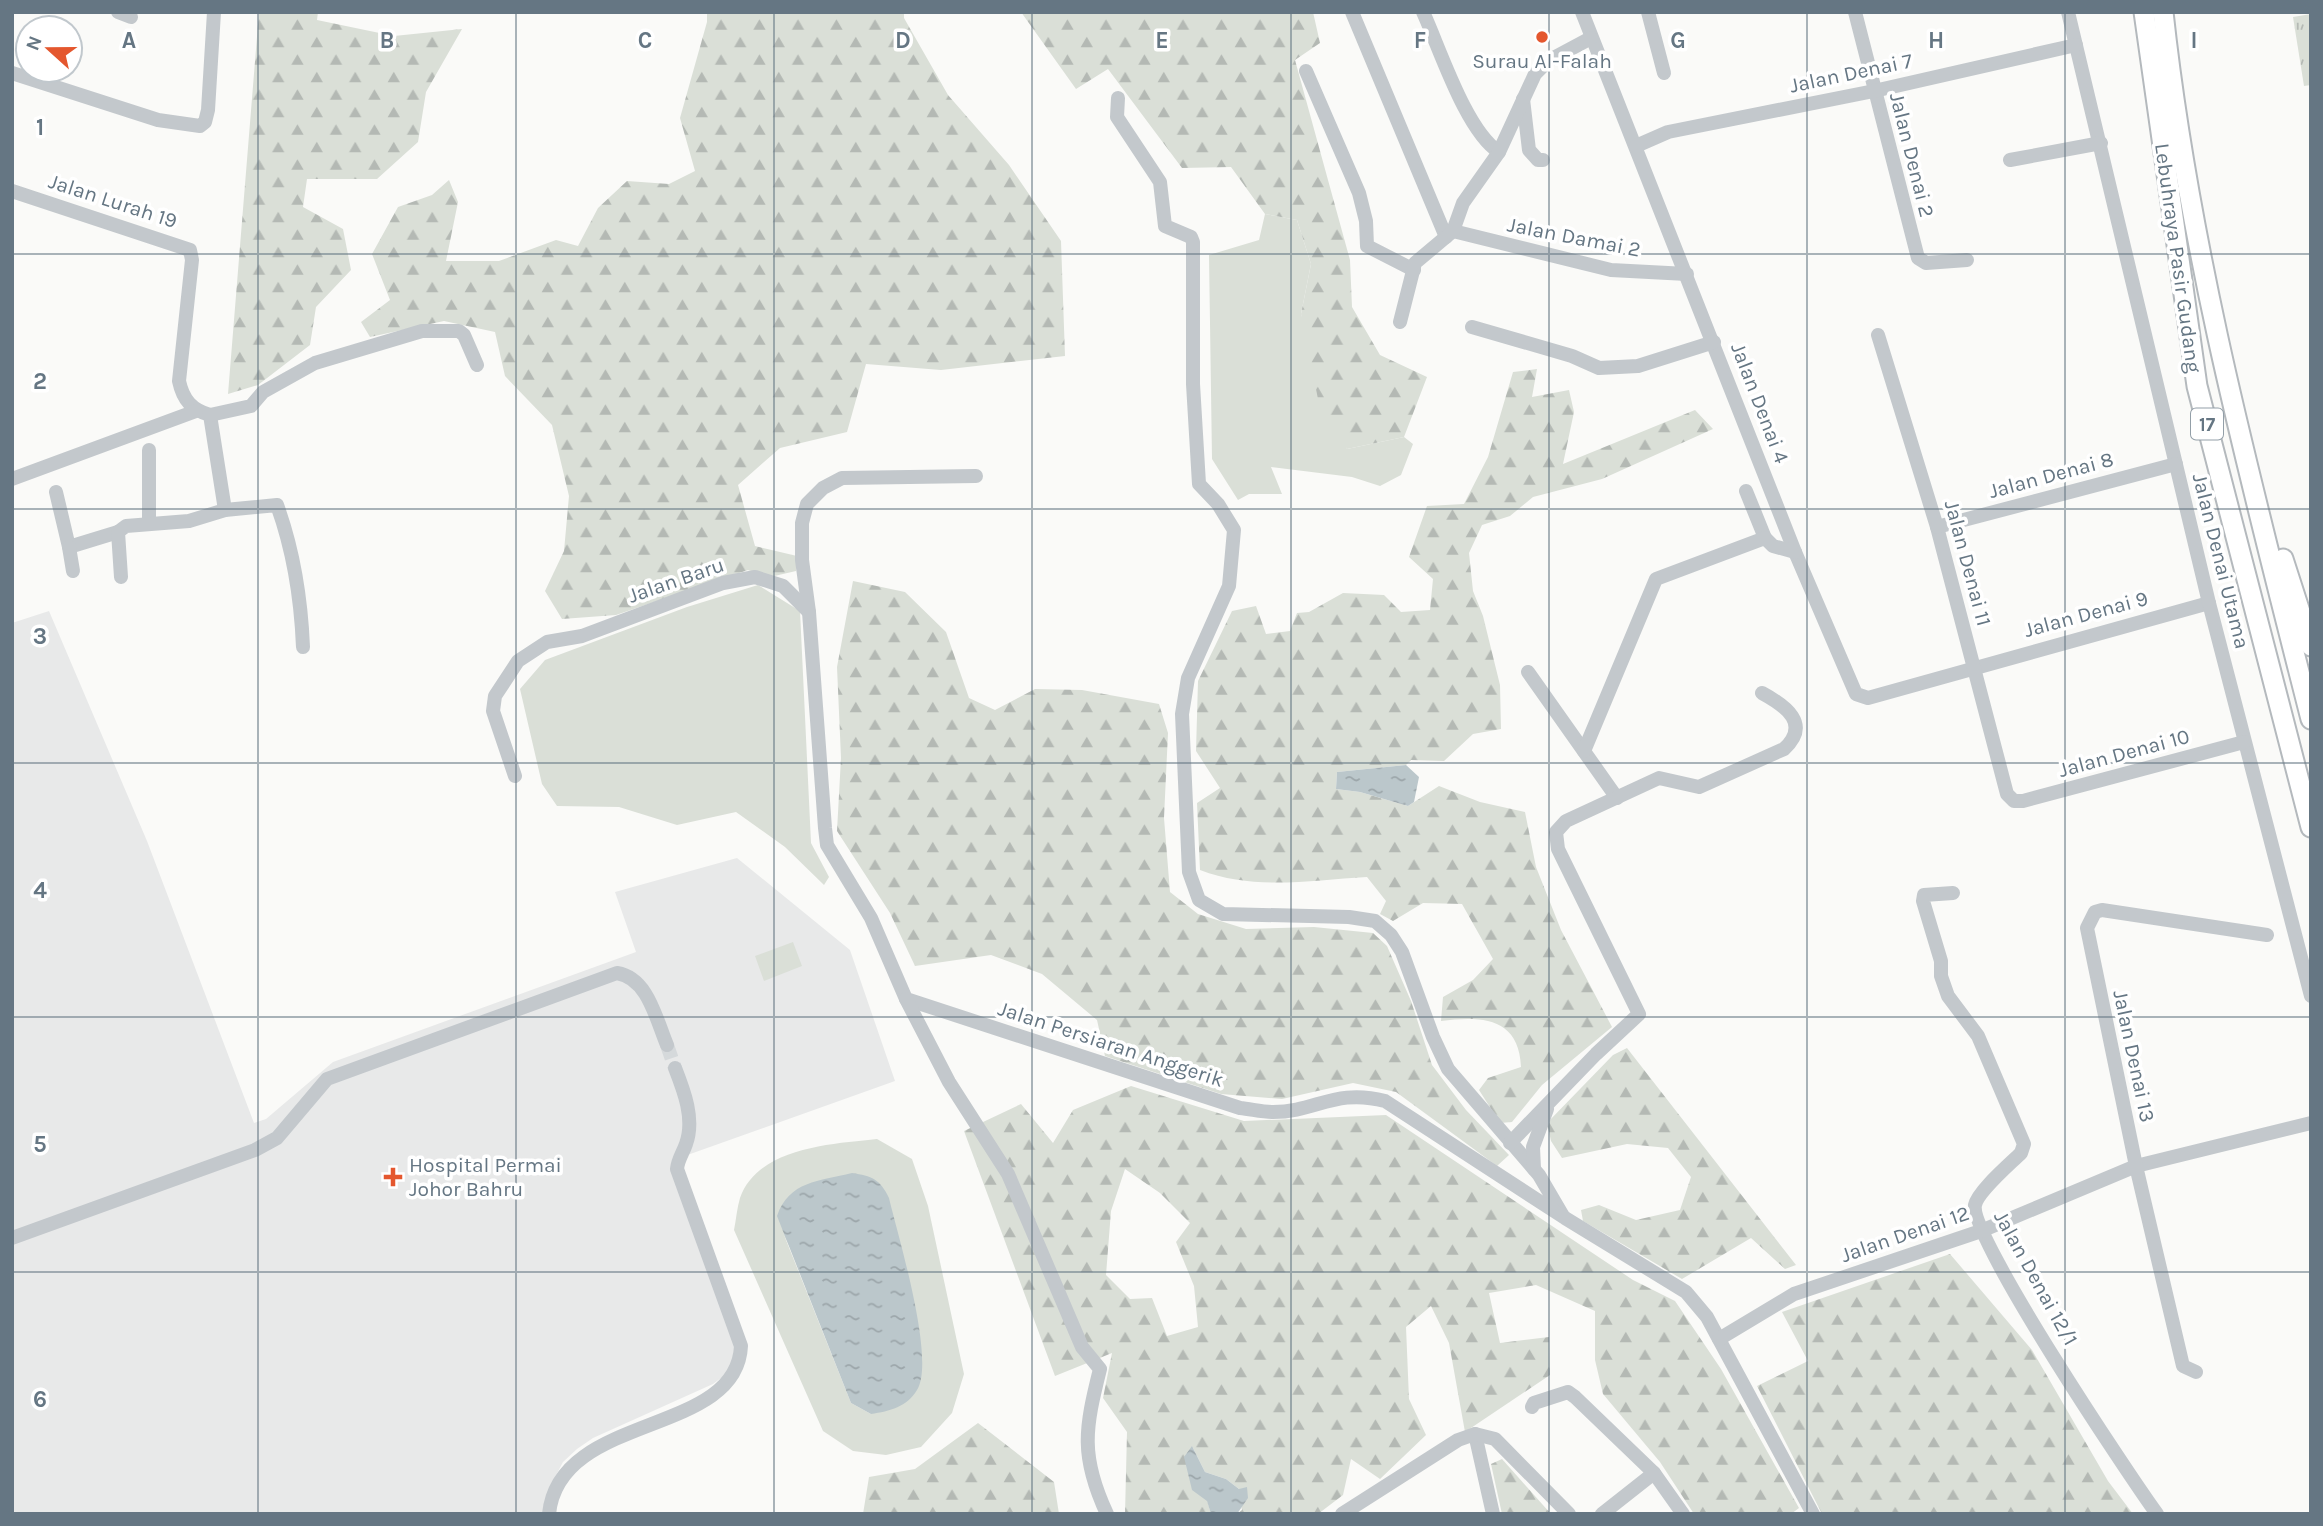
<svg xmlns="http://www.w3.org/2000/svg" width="2323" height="1526" viewBox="0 0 2323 1526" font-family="Karla,sans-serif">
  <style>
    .built { fill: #e8e9e9 }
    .grass { fill: #dadfd7; fill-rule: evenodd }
    .forest { fill: url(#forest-firs); fill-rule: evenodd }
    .park { fill: url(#park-tufts) }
    .water { fill: url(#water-ripples) }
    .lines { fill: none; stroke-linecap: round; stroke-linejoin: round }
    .minor-tunnel { stroke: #d5d9db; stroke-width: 14; stroke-dasharray: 14 7; stroke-linecap: butt }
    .highway-casing { stroke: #b4b9bd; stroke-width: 23 }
    .minor { stroke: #c3c8cc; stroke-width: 14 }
    .highway { stroke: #fff; stroke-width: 19 }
    .grid { fill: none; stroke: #657683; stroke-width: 2; stroke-opacity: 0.55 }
    .poi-dot { fill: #e4572e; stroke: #fff; stroke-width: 2.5 }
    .labels { text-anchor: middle; stroke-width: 7; stroke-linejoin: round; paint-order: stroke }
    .shield { fill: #fff; stroke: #939fa8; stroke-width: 2 }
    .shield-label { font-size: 19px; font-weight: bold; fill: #657683 }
    .poi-label { font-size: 21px; fill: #657683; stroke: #fff }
    .street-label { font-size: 21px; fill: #657683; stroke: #fff }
    .grid-label { font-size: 23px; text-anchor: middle; font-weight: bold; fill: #657683; stroke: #fff; stroke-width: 7; stroke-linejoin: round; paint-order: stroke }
  </style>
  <defs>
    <pattern id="forest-firs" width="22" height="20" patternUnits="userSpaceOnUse" patternTransform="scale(1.75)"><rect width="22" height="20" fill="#dadfd7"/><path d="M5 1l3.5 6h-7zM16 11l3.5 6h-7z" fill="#b4b9b4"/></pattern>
    <pattern id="park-tufts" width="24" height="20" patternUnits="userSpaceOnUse" patternTransform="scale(1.75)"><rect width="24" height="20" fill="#dadfd7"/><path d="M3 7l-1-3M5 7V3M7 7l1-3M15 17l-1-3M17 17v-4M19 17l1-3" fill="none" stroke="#b4b9b4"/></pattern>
    <pattern id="water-ripples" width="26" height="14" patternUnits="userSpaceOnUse" patternTransform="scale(1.75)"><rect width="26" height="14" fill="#bbc7cb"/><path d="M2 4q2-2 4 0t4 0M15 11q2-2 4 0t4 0" fill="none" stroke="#9ca6aa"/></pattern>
  </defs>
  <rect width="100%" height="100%" fill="#fafaf8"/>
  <polygon class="built" points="49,611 147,841 254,1123 266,1119 333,1062 636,952 615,892 737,858 850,950 895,1081 679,1158 737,1351 729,1372 713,1384 593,1438 577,1449 563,1462 552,1483 544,1514 12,1514 12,623"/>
  <g class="grass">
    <polygon points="1265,214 1297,220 1311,264 1301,314 1347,449 1404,437 1413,444 1401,475 1380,486 1352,477 1271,467 1282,494 1249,494 1238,500 1212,459 1209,255 1259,240"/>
    <polygon points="758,585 800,611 811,843 829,877 824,885 785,847 736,812 677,825 619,807 557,806 542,784 520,689 545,660 687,607"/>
    <polygon points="793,942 802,966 764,981 755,956"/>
    <path d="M877,1139L912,1159L928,1206L964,1374L952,1413L921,1447L886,1455L853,1451L823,1431L734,1230C736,1220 737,1208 740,1198C758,1147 832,1144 877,1139ZM784,1235L871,1414L851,1403Z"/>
  </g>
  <g class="forest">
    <polygon points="259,12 318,12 317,20 394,36 462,29 426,92 418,142 377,179 307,179 303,207 343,229 351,270 316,307 310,345 258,385 228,394"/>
    <polygon points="707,12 904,12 904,18 948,95 1009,165 1061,241 1065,356 941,370 866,364 847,432 780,448 738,485 755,546 797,556 796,571 770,577 748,570 616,615 562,619 545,591 564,551 569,496 552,425 505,376 495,332 444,321 370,337 361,322 390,300 372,254 398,207 432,195 449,180 458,202 446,261 499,261 556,240 578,246 598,208 627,181 669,184 695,171 680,118 707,22"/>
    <polygon points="1021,12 1313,12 1320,43 1295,60 1350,260 1352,307 1380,355 1427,377 1404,437 1347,449 1319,404 1301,314 1311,264 1297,220 1265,214 1231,167 1182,168 1108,69 1076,89"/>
    <path d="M1537,369L1532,397L1569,390L1574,412L1563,464L1695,410L1713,429L1602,479L1533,497L1510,516L1482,525L1469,553L1473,591L1483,616L1500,685L1501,729L1473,734L1444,761L1411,760L1406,765L1337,772L1336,789L1360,792L1408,806L1439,786L1480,802L1525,812L1536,867L1561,930L1612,1027L1542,1085L1512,1122L1500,1123L1479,1090L1488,1078L1521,1067C1519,1017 1481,1016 1441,1021L1443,997L1473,980L1493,959L1462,904L1423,903L1393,921L1380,914L1386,901L1367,877C1310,880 1255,891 1200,870L1197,803L1220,788L1196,751L1198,681L1232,611L1256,606L1266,634L1290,631L1297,613L1309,612L1343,593L1384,595L1401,612L1430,610L1433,579L1409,557L1427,506L1464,504L1488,457L1513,372Z"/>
    <polygon points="853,581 905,592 946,632 969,698 995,710 1035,689 1082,690 1159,704 1168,733 1164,818 1170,892 1198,914 1246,929 1314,927 1373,933 1387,946 1411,1001 1432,1065 1466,1110 1509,1155 1497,1166 1396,1092 1353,1083 1282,1099 1221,1094 1105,1056 1097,1020 1042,974 991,955 915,966 890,913 837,831 841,758 837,667"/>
    <polygon points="1627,1048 1796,1265 1785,1269 1751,1238 1682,1279 1583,1221 1581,1210 1599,1205 1636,1220 1680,1210 1691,1177 1668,1148 1627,1144 1562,1158 1551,1141 1547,1123 1613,1055"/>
    <path d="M1131,1086L1244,1121L1386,1115L1633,1280L1675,1301L1721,1369L1799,1508L1791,1514H1694L1660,1462L1603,1394L1595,1360V1311L1536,1285L1489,1293L1500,1343L1549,1337L1550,1375L1465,1432L1449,1343L1431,1306L1406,1327L1409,1399L1426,1435L1380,1479L1351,1459L1343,1495L1318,1514H1237L1242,1510L1239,1489L1226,1479L1205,1472L1192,1446L1211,1514H1125L1127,1432L1103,1398L1112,1353L1055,1376L964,1131L1021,1104L1053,1143L1073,1110ZM1125,1169L1160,1193L1190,1223L1176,1242L1194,1286L1198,1327L1167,1336L1152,1298L1130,1299L1106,1275L1111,1211Z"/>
    <polygon points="1950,1254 2032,1350 2108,1481 2133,1514 1822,1514 1757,1386 1808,1361 1782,1312"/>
    <polygon points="978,1423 1054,1482 1059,1514 863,1514 869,1477 915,1469"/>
    <polygon points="1502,1459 1551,1514 1502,1514 1491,1464"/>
  </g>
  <polygon class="park" points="2311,14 2311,85 2304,86 2293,17"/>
  <g class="water">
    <polygon points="1406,765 1419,777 1414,802 1408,806 1360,792 1336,789 1337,772"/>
    <path d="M852,1173C872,1176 880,1179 889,1198C898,1236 936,1360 917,1390C907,1407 890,1411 871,1414L851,1403L777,1216C789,1181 819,1181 852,1173Z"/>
    <polygon points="1192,1446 1205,1472 1226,1479 1239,1489 1247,1487 1248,1498 1237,1514 1211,1514 1207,1501 1192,1490 1184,1457"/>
  </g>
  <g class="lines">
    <polyline class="minor-tunnel" points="667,1045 675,1068"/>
    <g class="highway-casing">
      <g id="highway">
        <polyline points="2144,12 2197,386 2311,827"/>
        <path d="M2163,12C2189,252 2252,486 2311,719"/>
        <polyline points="2283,559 2311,646"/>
      </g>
    </g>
    <g class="minor">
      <polyline points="118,12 131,17"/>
      <polyline points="1352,12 1446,237"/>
      <path d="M1423,12C1440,49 1466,131 1499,152"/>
      <polyline points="1582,12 1795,552 1856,694 1868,698 2209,603"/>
      <polyline points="1648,12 1664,73"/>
      <polyline points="1855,12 1918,258 1926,263 1967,260"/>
      <polyline points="2068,12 2209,603 2311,996"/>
      <polyline points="1306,71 1359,193 1366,221 1367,246 1414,270"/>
      <polyline points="12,73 158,120 200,126 205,122 208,110 214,12"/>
      <polyline points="1118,98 1117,117 1160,182 1165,226 1191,237 1193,242 1193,384 1199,484 1218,504 1234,530 1229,586 1188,678 1182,714 1189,872 1199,900 1223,914 1349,917 1375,921 1391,935 1402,952 1433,1037 1448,1069 1539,1175 1563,1216"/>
      <polyline points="1523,99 1529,150 1538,160 1543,160"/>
      <polyline points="1636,146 1668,132 1874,91 2076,45"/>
      <polyline points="2010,160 2101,143"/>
      <path d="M12,191L190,250L192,260L179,381C183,400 192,410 210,415L225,510"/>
      <polyline points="1453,231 1611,270 1687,274"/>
      <polyline points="1400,322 1415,263 1453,231 1463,203 1499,152 1535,74 1548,61 1591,38"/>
      <polyline points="1472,327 1572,356 1599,368 1638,366 1714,342"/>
      <polyline points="1878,335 1937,527 2007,794 2014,801 2023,801 2244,742"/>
      <polyline points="210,415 251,406 263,392 315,363 422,331 459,331 464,335 477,365"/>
      <path d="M976,476L842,478L823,488L807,504L802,523V560L809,612L825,828L827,845L871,918L906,999L1240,1108C1251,1109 1262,1112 1273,1112C1316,1112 1335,1088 1385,1101L1565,1218L1686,1292L1707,1317L1813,1514"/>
      <polyline points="12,479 196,411"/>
      <polyline points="1746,491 1765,538"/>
      <polyline points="56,492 69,547 118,532"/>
      <polyline points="149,522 149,450"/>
      <polyline points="1937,527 2176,464"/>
      <polyline points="69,547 73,571"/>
      <path d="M121,577L118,532L126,526L189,521L225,510L277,505C294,552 301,598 303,647"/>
      <polyline points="1528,672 1617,798"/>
      <polyline points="1584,751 1656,579 1765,538 1773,546 1795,552"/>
      <polyline points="515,776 493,711 495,696 518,661 547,642 582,636 723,583 755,577 783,586 809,612"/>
      <path d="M1953,893L1924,895L1923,901L1941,961V976L1948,996L1978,1036L2024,1144L2021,1153C2010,1164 1978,1191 1975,1205C1969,1236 2130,1477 2157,1514"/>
      <path d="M906,999L949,1082L1008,1174L1082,1347L1100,1369C1085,1429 1080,1456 1107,1514"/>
      <path d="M1510,1143L1596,1054L1639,1014L1558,849L1556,832L1566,821L1659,778L1699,787L1784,749C1811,724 1786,706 1762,693"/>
      <polyline points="1534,1169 1533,1147 1547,1109"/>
      <path d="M12,1238L255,1150L277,1138L327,1079L617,973C648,978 656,1019 667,1045"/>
      <polyline points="1719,1339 1794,1294 1981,1231 2136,1166 2311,1123"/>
      <polyline points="2196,1372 2183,1366 2136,1166 2087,928 2095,912 2102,910 2267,935"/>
      <polyline points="1532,1407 1534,1403 1568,1392 1575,1397 1654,1473 1683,1514"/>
      <polyline points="1475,1434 1493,1514"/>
      <path d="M549,1514C559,1412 737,1437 741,1346L677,1169C678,1159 683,1153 686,1144C695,1119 684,1091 675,1068"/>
      <polyline points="1342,1514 1458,1440 1475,1434 1495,1439 1569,1514"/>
      <polyline points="1602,1514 1654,1473"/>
    </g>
    <use href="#highway" class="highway"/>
  </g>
  <path class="grid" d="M258,12V1514M516,12V1514M774,12V1514M1032,12V1514M1291,12V1514M1549,12V1514M1807,12V1514M2065,12V1514M12,254H2311M12,509H2311M12,763H2311M12,1017H2311M12,1272H2311"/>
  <g class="poi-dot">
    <circle cx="1542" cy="37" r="7"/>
    <path d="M389.5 1166.5h7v7h7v7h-7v7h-7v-7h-7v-7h7z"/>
  </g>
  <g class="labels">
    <rect class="shield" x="2191" y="408.5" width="32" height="31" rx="5"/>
    <g class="shield-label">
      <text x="2207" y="431">17</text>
    </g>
    <g class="poi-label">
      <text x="1542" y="68">Surau Al-Falah</text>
      <text x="409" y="1172" text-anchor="start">Hospital Permai<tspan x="409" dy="24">Johor Bahru</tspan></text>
    </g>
    <g class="street-label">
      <text transform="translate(1851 73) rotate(-12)" y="7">Jalan Denai 7</text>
      <text transform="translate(1912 155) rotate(76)" y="7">Jalan Denai 2</text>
      <text transform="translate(113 201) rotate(18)" y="7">Jalan Lurah 19</text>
      <text transform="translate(1574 237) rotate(11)" y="7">Jalan Damai 2</text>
      <text transform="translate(2178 258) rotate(82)" y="7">Lebuhraya Pasir Gudang</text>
      <text transform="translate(1760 403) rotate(69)" y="7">Jalan Denai 4</text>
      <text transform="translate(2051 475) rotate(-15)" y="7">Jalan Denai 8</text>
      <text transform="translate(2221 561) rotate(76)" y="7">Jalan Denai Utama</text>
      <text transform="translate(1968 563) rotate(75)" y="7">Jalan Denai 11</text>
      <text transform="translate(676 580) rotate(-19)" y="7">Jalan Baru</text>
      <text transform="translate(2086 614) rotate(-15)" y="7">Jalan Denai 9</text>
      <text transform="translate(2124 753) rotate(-15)" y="7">Jalan Denai 10</text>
      <text transform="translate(1111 1044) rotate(18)" y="7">Jalan Persiaran Anggerik</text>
      <text transform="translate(2134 1056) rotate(78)" y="7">Jalan Denai 13</text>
      <text transform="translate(1905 1234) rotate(-19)" y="7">Jalan Denai 12</text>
      <text transform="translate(2036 1278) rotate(61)" y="7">Jalan Denai 12/1</text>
    </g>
  </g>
  <g class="grid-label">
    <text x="129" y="48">A</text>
    <text x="387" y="48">B</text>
    <text x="645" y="48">C</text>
    <text x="903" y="48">D</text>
    <text x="1162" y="48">E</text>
    <text x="1420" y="48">F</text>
    <text x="1678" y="48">G</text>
    <text x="1936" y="48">H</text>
    <text x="2194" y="48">I</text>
    <text x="40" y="135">1</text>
    <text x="40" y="389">2</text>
    <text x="40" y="644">3</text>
    <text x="40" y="898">4</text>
    <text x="40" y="1152">5</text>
    <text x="40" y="1407">6</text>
  </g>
  <rect width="2323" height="1526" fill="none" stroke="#657683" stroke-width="28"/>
  <g transform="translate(49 49) rotate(291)"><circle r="33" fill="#ffffff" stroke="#c1c8cd" stroke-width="2"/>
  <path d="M0-5L12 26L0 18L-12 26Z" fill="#e4572e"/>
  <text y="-10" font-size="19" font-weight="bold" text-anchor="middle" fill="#657683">N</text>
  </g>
</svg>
